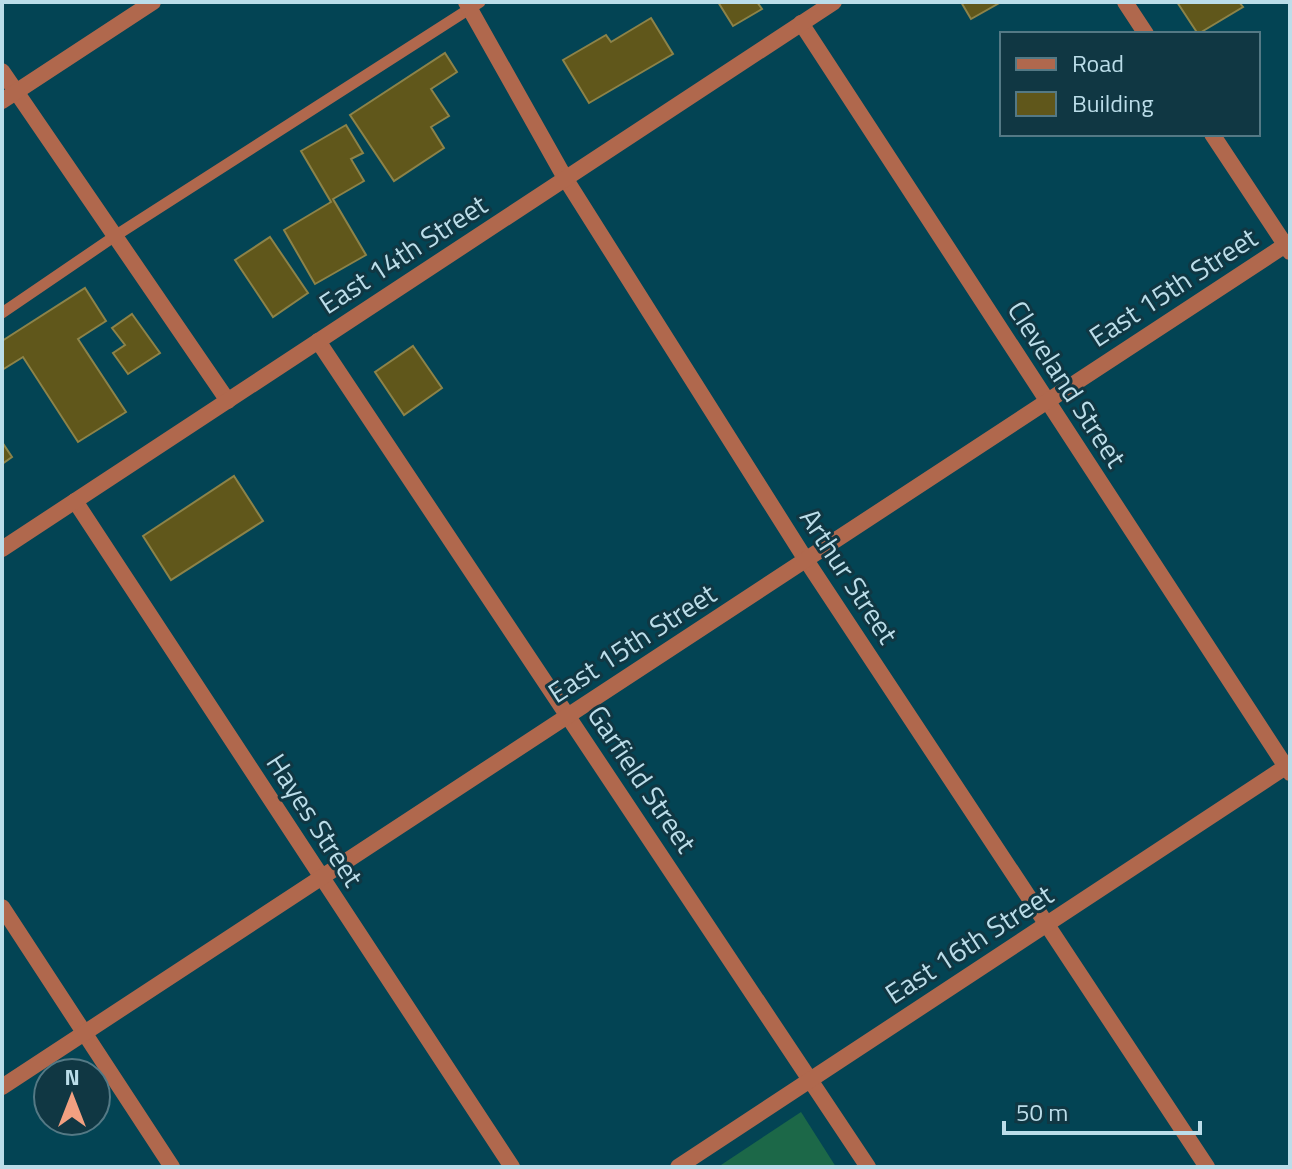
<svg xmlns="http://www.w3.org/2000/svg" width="1292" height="1169" viewBox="0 0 1292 1169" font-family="'Titillium Web',sans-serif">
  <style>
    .green { fill: #1c6848 }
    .building { fill: #60571b; stroke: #8c8349; stroke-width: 2 }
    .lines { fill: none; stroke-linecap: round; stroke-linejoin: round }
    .service { stroke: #b0684d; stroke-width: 11 }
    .minor { stroke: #b0684d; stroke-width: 16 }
    .tertiary { stroke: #b0684d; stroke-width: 16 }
    .labels { text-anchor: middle; stroke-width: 6; stroke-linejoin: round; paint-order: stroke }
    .street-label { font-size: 28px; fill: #bbdde9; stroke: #103743 }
  </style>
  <rect width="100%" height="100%" fill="#034454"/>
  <polygon class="green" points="801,1112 836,1167 718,1167"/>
  <g class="building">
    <polygon points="718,2 757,2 762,9 733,26"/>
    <polygon points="961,2 1001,2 971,19"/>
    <polygon points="1177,2 1239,2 1243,7 1198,34"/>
    <polygon points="651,18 673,54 589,103 563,60 606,35 611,42"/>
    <polygon points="445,53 457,72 431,89 449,116 431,127 444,148 394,181 350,115"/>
    <polygon points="346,125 363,153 351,159 364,181 333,199 366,255 315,284 284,230 331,202 301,151"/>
    <polygon points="270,237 308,293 273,317 235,260"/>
    <polygon points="85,288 106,321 78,339 126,412 78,442 23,357 2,370 2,341"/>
    <polygon points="132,314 160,353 128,374 113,353 125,345 112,328"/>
    <polygon points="413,346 442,388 404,415 375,372"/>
    <polygon points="2,442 12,457 2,464"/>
    <polygon points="234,476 263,521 171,580 143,536"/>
  </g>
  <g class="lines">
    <polyline class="service" points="2,313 115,236 480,2"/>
    <g class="minor">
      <polyline points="466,2 565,178 806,560 1207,1167"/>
      <polyline points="1125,2 1146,34"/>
      <polyline points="801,23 1290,773"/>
      <polyline points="2,71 228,401"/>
      <polyline points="1212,134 1290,252"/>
      <polyline points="318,341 868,1167"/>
      <polyline points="75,501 512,1167"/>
      <polyline points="2,907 172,1167"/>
      <polyline points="2,1087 1290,242"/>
      <polyline points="678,1167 1290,764"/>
    </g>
    <g class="tertiary">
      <polyline points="2,101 153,2"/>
      <polyline points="2,549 834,2"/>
    </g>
  </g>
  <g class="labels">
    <g class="street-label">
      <text transform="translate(403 254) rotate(-33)" y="10">East 14th Street</text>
      <text transform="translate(1173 287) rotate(-33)" y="10">East 15th Street</text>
      <text transform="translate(1067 384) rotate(57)" y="10">Cleveland Street</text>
      <text transform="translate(849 576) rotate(57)" y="10">Arthur Street</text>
      <text transform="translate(632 643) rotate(-33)" y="10">East 15th Street</text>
      <text transform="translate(642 779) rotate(56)" y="10">Garfield Street</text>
      <text transform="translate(315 820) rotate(57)" y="10">Hayes Street</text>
      <text transform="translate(969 944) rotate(-33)" y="10">East 16th Street</text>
    </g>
  </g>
  <rect width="1292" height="1169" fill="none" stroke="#bbdde9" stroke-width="8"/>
  <rect x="1000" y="32" width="260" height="104" fill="#103743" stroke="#547985" stroke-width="2"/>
  <rect x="1016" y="58" width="40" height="12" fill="#b0684d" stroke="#547985" stroke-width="2"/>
  <text x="1072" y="72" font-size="24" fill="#bbdde9">Road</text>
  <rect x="1016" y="92" width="40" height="24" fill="#60571b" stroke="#547985" stroke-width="2"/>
  <text x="1072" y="112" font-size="24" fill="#bbdde9">Building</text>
  <g transform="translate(72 1097)"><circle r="38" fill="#103743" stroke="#547985" stroke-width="2"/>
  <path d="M0-6L14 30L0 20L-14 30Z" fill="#f2a081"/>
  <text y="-12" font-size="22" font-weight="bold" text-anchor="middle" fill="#bbdde9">N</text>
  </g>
  <path d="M1004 1121v12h196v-12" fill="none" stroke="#bbdde9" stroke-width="4"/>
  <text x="1016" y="1121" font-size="24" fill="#bbdde9" stroke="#103743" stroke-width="6" paint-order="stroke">50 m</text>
</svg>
